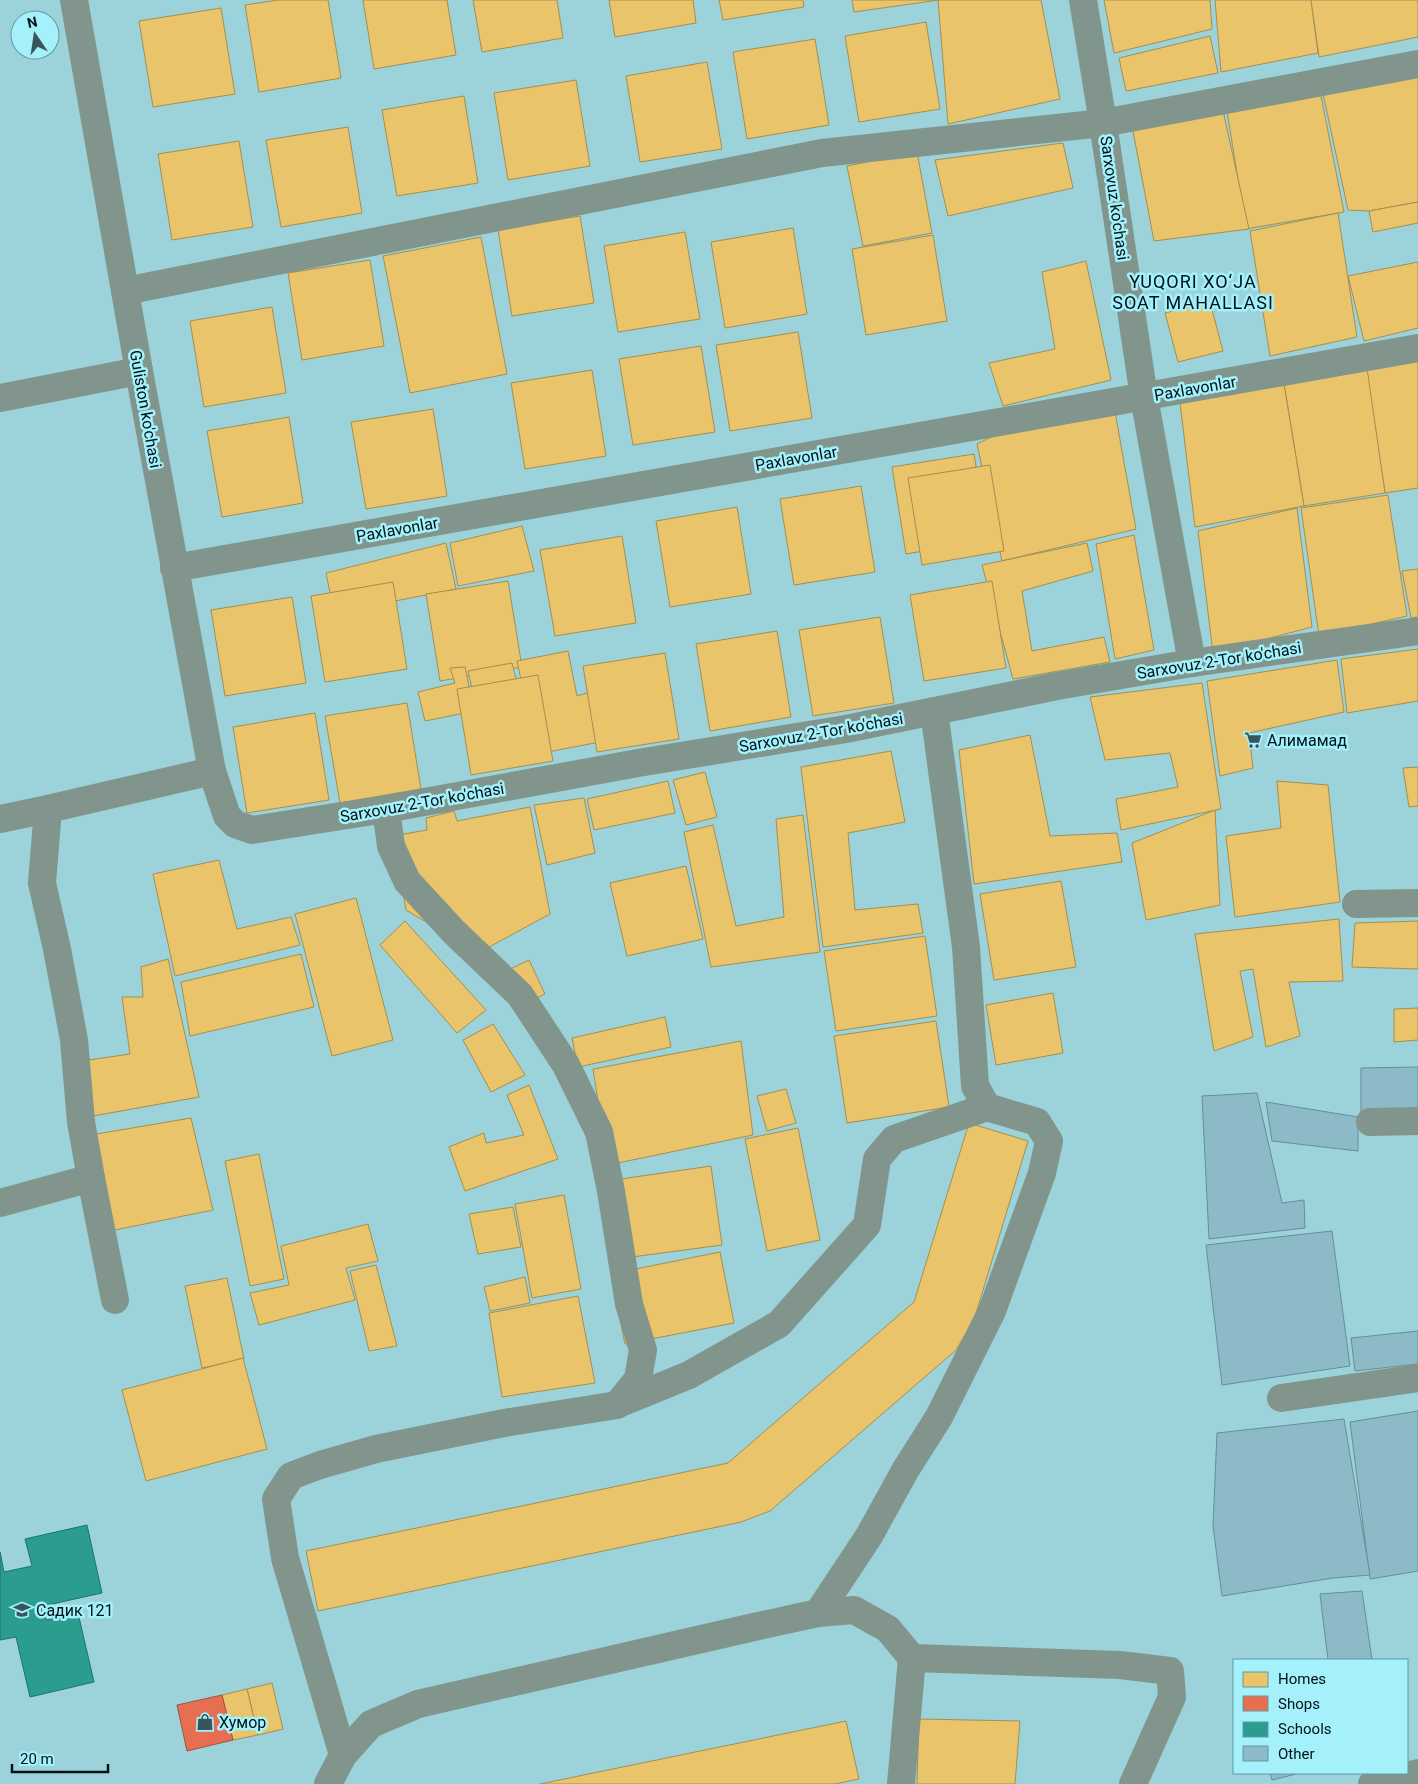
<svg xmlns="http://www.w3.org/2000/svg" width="1418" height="1784" viewBox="0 0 1418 1784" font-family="Roboto,sans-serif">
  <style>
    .homes { fill: #e9c46a; stroke: #a38f51 }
    .shops { fill: #e76f51; stroke: #a2533f }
    .schools { fill: #2a9d8f; stroke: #1d746b }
    .building { fill: #8cbac6; stroke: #638f99 }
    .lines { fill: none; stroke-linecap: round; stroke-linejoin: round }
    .minor { stroke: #82958c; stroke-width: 28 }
    .labels { text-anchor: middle; stroke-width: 5; stroke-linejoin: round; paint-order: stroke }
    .street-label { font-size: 16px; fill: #001316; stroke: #a4f0fb }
    .poi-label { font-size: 16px; fill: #001316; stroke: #a4f0fb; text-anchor: start }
    .neighbourhood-label { font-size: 18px; letter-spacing: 1px; fill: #001316; stroke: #a4f0fb }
  </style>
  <rect width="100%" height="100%" fill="#9cd2da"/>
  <g class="homes">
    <polygon points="278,0 328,0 341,78 259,92 245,5"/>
    <polygon points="363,0 447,0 456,55 374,69"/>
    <polygon points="473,0 557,0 563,38 482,52"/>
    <polygon points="609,0 693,0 696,23 615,37"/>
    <polygon points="719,0 803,0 804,7 723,20"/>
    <polygon points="852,0 939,0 854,12"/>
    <polygon points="938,0 1041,0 1060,99 948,124"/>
    <polygon points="1104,0 1210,0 1212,29 1114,53"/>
    <polygon points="1215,0 1311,0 1318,53 1221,72"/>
    <polygon points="1311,0 1418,0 1418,37 1319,57"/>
    <polygon points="221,8 235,94 153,107 139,21"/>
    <polygon points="926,22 940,109 859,122 845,36"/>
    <polygon points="1210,36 1218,73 1126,91 1119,58"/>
    <polygon points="815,39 829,125 747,139 733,52"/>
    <polygon points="707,62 722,149 640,162 626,76"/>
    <polygon points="1418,66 1418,202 1369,211 1348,210 1322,89"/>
    <polygon points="576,80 590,166 508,180 494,93"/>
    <polygon points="1320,91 1344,212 1246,229 1226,105"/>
    <polygon points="464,96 478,183 397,196 382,110"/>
    <polygon points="1222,106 1249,229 1154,241 1132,126"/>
    <polygon points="348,127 362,213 281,227 266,140"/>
    <polygon points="239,141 253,227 172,240 158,154"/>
    <polygon points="1063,143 1073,188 948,216 935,160"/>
    <polygon points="917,152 932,233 863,246 847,166"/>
    <polygon points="1418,202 1418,223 1373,232 1369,211"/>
    <polygon points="1338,213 1357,337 1270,356 1250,231"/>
    <polygon points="580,216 594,303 512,316 498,230"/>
    <polygon points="793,228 807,314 725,328 711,242"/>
    <polygon points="685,232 700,319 618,332 604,246"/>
    <polygon points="933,235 947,321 866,335 852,249"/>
    <polygon points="481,237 507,374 410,393 383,256"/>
    <polygon points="370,260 384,346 302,360 288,273"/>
    <polygon points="1086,261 1111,380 1003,406 989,363 1055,349 1042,272"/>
    <polygon points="1418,262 1418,328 1364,341 1348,276"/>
    <polygon points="1210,302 1223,351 1178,362 1165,313"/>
    <polygon points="272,307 286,393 204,407 190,321"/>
    <polygon points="798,332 812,418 730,431 716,345"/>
    <polygon points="701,346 715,432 633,445 619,359"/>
    <polygon points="1418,358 1418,488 1385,493 1366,368"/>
    <polygon points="1367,368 1385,493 1304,506 1284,384"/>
    <polygon points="592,370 606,456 525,469 511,383"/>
    <polygon points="1284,384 1304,506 1195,527 1180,403"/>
    <polygon points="433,409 447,496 366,509 351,422"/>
    <polygon points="1115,412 1136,529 1002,561 977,444 999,433"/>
    <polygon points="289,417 303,503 222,517 207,431"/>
    <polygon points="974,454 988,540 906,554 892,467"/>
    <polygon points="990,465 1004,551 922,565 908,478"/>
    <polygon points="861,486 875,572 794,585 780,499"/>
    <polygon points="1388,495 1407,616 1319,636 1301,508"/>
    <polygon points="737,507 751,594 670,607 656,521"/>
    <polygon points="1297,508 1312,627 1213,653 1198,531"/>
    <polygon points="522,526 534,571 458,586 450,543"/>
    <polygon points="1134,535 1154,650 1115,659 1096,544"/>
    <polygon points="622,536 636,623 555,636 540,550"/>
    <polygon points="446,543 456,589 334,613 326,573"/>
    <polygon points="1087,543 1093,571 1022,591 1032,651 1104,637 1110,662 1013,679 982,565"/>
    <polygon points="1418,569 1418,617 1411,618 1402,571"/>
    <polygon points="508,581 522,667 440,681 426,594"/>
    <polygon points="992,581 1006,668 924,681 910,595"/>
    <polygon points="393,582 407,669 325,682 311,596"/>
    <polygon points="292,597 306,683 225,696 211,610"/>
    <polygon points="880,617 894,703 813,716 799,630"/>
    <polygon points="777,631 791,717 710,731 696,644"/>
    <polygon points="1418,649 1418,701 1347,713 1341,659"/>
    <polygon points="568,651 577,696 610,686 621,738 537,754 517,661"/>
    <polygon points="665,653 679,739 597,752 583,666"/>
    <polygon points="1337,660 1344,712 1249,733 1253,768 1220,776 1207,681"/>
    <polygon points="512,663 525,715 480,724 468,671"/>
    <polygon points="465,667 474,711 425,721 418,692 455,683 450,668"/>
    <polygon points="538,675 553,761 471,775 457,689"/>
    <polygon points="1202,683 1221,809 1121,830 1116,799 1178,787 1170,753 1105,760 1090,697"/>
    <polygon points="407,703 421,789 340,803 325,716"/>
    <polygon points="315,713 329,800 247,813 233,727"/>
    <polygon points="1030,735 1050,836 1117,833 1122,862 974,884 959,750"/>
    <polygon points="891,751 905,822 848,833 855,910 918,904 923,933 823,947 801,767"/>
    <polygon points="1418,767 1418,806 1409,807 1403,768"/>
    <polygon points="705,772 717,817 686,825 673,780"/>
    <polygon points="668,781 675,813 594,830 587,799"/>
    <polygon points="1277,781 1328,785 1340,902 1235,917 1226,836 1281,828"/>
    <polygon points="584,798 595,853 547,865 534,805"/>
    <polygon points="530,807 550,914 478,953 406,910 393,836 427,830 426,818 454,811 457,821"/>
    <polygon points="1215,810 1220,905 1146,920 1132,843"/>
    <polygon points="803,815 820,952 711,967 684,832 713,825 736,926 784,917 776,819"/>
    <polygon points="219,860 237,929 291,917 300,945 175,976 153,874"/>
    <polygon points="686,866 703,939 627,956 610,883"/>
    <polygon points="1061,881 1076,967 994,980 980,894"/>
    <polygon points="356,898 393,1040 332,1056 295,914"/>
    <polygon points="1339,919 1343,981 1289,982 1300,1036 1266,1047 1253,969 1240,971 1253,1037 1214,1051 1195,934"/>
    <polygon points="405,921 486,1010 457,1033 380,945"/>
    <polygon points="1418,921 1418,969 1352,967 1355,923"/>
    <polygon points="925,936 937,1016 836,1031 824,951"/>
    <polygon points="301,954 314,1007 190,1036 181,982"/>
    <polygon points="168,959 199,1097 93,1116 82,1061 130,1054 122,997 143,997 141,967"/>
    <polygon points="529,960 545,994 518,1007 502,973"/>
    <polygon points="1053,993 1063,1053 996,1065 986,1005"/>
    <polygon points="1418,1008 1418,1040 1394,1042 1394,1009"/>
    <polygon points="665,1017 671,1047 578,1067 572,1038"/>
    <polygon points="936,1021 949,1107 847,1123 834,1036"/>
    <polygon points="493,1024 525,1075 491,1092 463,1040"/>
    <polygon points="741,1041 753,1135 608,1165 593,1069"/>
    <polygon points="529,1085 558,1159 465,1191 449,1147 484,1133 486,1143 524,1135 507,1095"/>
    <polygon points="786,1089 796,1123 767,1131 757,1096"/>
    <polygon points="191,1118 213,1210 110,1231 85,1136"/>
    <polygon points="969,1123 1028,1141 974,1320 956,1350 770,1511 741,1522 318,1611 306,1551 728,1463 914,1302"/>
    <polygon points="798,1128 820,1240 767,1251 745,1139"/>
    <polygon points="259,1154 284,1279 250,1286 225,1161"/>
    <polygon points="711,1166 722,1245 617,1259 607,1181"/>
    <polygon points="564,1195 581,1289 532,1298 515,1204"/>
    <polygon points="513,1207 521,1247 478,1254 469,1214"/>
    <polygon points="368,1224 378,1261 346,1268 355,1300 259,1325 250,1293 289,1285 281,1246"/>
    <polygon points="720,1252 734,1323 625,1344 611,1274"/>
    <polygon points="376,1265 397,1346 369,1351 350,1271"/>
    <polygon points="525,1277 530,1303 490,1311 484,1287"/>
    <polygon points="227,1278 244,1359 202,1368 185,1286"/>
    <polygon points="578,1296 595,1383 502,1397 489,1313"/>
    <polygon points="243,1358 267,1449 146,1481 122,1390"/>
    <polygon points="272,1683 283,1729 258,1735 247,1689"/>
    <polygon points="247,1689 258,1735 233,1740 222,1695"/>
    <polygon points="919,1719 1020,1721 1015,1784 917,1784"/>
    <polygon points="846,1721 859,1779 835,1784 540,1784"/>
  </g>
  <polygon class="shops" points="222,1695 233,1740 187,1751 177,1705"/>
  <polygon class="schools" points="87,1525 102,1593 43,1606 46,1620 78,1613 94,1682 30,1697 16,1637 0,1640 0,1552 4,1572 32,1566 25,1539"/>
  <g class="building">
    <polygon points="1418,1067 1418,1115 1361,1116 1361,1068"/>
    <polygon points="1257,1093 1282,1203 1304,1200 1305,1228 1209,1239 1202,1096"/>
    <polygon points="1266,1102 1358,1117 1358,1151 1272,1141"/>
    <polygon points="1332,1231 1350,1366 1222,1385 1206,1245"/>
    <polygon points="1418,1331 1418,1364 1355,1371 1351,1338"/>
    <polygon points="1418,1411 1418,1571 1370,1579 1350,1422"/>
    <polygon points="1344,1419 1370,1575 1333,1578 1222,1596 1213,1526 1217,1433"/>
    <polygon points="1362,1591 1372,1660 1328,1660 1320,1594"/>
    <polygon points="1270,1773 1300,1773 1272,1780"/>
  </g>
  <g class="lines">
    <g class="minor">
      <polyline points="74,0 139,371 212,771 227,816 235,824 252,830 386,809 638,763 846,729 1057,686 1192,663 1418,631"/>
      <polyline points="1083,0 1103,123 1144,397 1192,663"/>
      <polyline points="125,291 822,153 1103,123 1418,64"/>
      <polyline points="0,398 139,371"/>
      <polyline points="174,568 1418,348"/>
      <polyline points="0,819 48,809"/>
      <polyline points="1356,904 1418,903"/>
      <polyline points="1370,1122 1418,1121"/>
      <polyline points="91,1178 115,1300"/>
      <polyline points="0,1203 91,1178 81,1122 74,1040 57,949 42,883 48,809 212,771"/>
      <polyline points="1281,1398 1418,1378"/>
      <polyline points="618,1404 689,1375 779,1324 867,1225 877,1159 894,1139 987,1107"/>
      <polyline points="818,1613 869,1536 906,1469 939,1417 992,1311 1042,1173 1049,1141 1037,1122 987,1107 975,1086 966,947 934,711"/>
      <polyline points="343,1755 285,1558 276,1499 291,1476 320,1465 376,1449 504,1423 617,1405 638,1379 643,1350 629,1304 611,1191 599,1132 566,1065 520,995 454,932 407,881 391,846 386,809"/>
      <polyline points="328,1784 343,1755 371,1724 418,1704 754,1627 818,1613 854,1610 888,1629 912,1658 1120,1665 1170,1671 1172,1697 1133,1784"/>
      <polyline points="901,1784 912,1658"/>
      <polyline points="1372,1784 1418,1773"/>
    </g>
  </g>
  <defs>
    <g id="supermarket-bare" transform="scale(1.35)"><path d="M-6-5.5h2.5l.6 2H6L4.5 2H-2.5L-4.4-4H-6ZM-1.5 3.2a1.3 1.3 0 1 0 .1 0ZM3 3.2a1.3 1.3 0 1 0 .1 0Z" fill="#37565b" stroke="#a4f0fb" stroke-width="2.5" paint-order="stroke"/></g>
    <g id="school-bare" transform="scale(1.35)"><path d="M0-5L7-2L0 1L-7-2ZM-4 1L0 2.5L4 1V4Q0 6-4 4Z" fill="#37565b" stroke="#a4f0fb" stroke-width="2.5" paint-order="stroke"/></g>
    <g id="shop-bare" transform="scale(1.35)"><path d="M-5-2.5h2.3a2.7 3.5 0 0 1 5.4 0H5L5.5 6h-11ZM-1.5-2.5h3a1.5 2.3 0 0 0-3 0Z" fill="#37565b" stroke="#a4f0fb" stroke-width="2.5" paint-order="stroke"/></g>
  </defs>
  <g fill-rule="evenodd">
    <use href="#supermarket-bare" x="1253" y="740"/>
    <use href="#school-bare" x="22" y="1610"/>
    <use href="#shop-bare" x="205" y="1722"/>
  </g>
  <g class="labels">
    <g class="street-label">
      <text transform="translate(1115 198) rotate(82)" y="6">Sarxovuz ko'chasi</text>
      <text transform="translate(1195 388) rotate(-10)" y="6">Paxlavonlar</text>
      <text transform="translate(146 409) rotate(80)" y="6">Guliston ko'chasi</text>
      <text transform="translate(796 458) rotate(-10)" y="6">Paxlavonlar</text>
      <text transform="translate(397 529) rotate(-10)" y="6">Paxlavonlar</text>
      <text transform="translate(1219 660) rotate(-9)" y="6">Sarxovuz 2-Tor ko'chasi</text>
      <text transform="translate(821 732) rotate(-10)" y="6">Sarxovuz 2-Tor ko'chasi</text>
      <text transform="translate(422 802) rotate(-10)" y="6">Sarxovuz 2-Tor ko'chasi</text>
    </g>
    <g class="poi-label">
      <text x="1267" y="746">Алимамад</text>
      <text x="36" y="1616">Садик 121</text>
      <text x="219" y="1728">Хумор</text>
    </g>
    <g class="neighbourhood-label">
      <text x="1193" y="288">YUQORI XO‘JA<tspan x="1193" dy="21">SOAT MAHALLASI</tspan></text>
    </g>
  </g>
  <rect x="1233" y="1659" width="175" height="115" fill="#a4f0fb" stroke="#62989f"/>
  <rect x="1243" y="1672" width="25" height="15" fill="#e9c46a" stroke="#62989f"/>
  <text x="1278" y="1684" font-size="15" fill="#001316">Homes</text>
  <rect x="1243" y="1696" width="25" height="15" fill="#e76f51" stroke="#62989f"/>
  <text x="1278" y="1709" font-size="15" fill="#001316">Shops</text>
  <rect x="1243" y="1722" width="25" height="15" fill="#2a9d8f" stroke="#62989f"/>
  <text x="1278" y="1734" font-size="15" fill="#001316">Schools</text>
  <rect x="1243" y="1746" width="25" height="15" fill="#8cbac6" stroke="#62989f"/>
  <text x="1278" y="1759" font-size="15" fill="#001316">Other</text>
  <g transform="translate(35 35) rotate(347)"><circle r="24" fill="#a4f0fb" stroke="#62989f"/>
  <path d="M0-4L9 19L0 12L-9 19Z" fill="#37565b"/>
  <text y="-8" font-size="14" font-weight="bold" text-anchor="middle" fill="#001316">N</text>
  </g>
  <path d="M12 1764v8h96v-8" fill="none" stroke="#001316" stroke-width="2.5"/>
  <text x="20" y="1764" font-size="15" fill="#001316" stroke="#a4f0fb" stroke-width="4" paint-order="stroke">20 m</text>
</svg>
